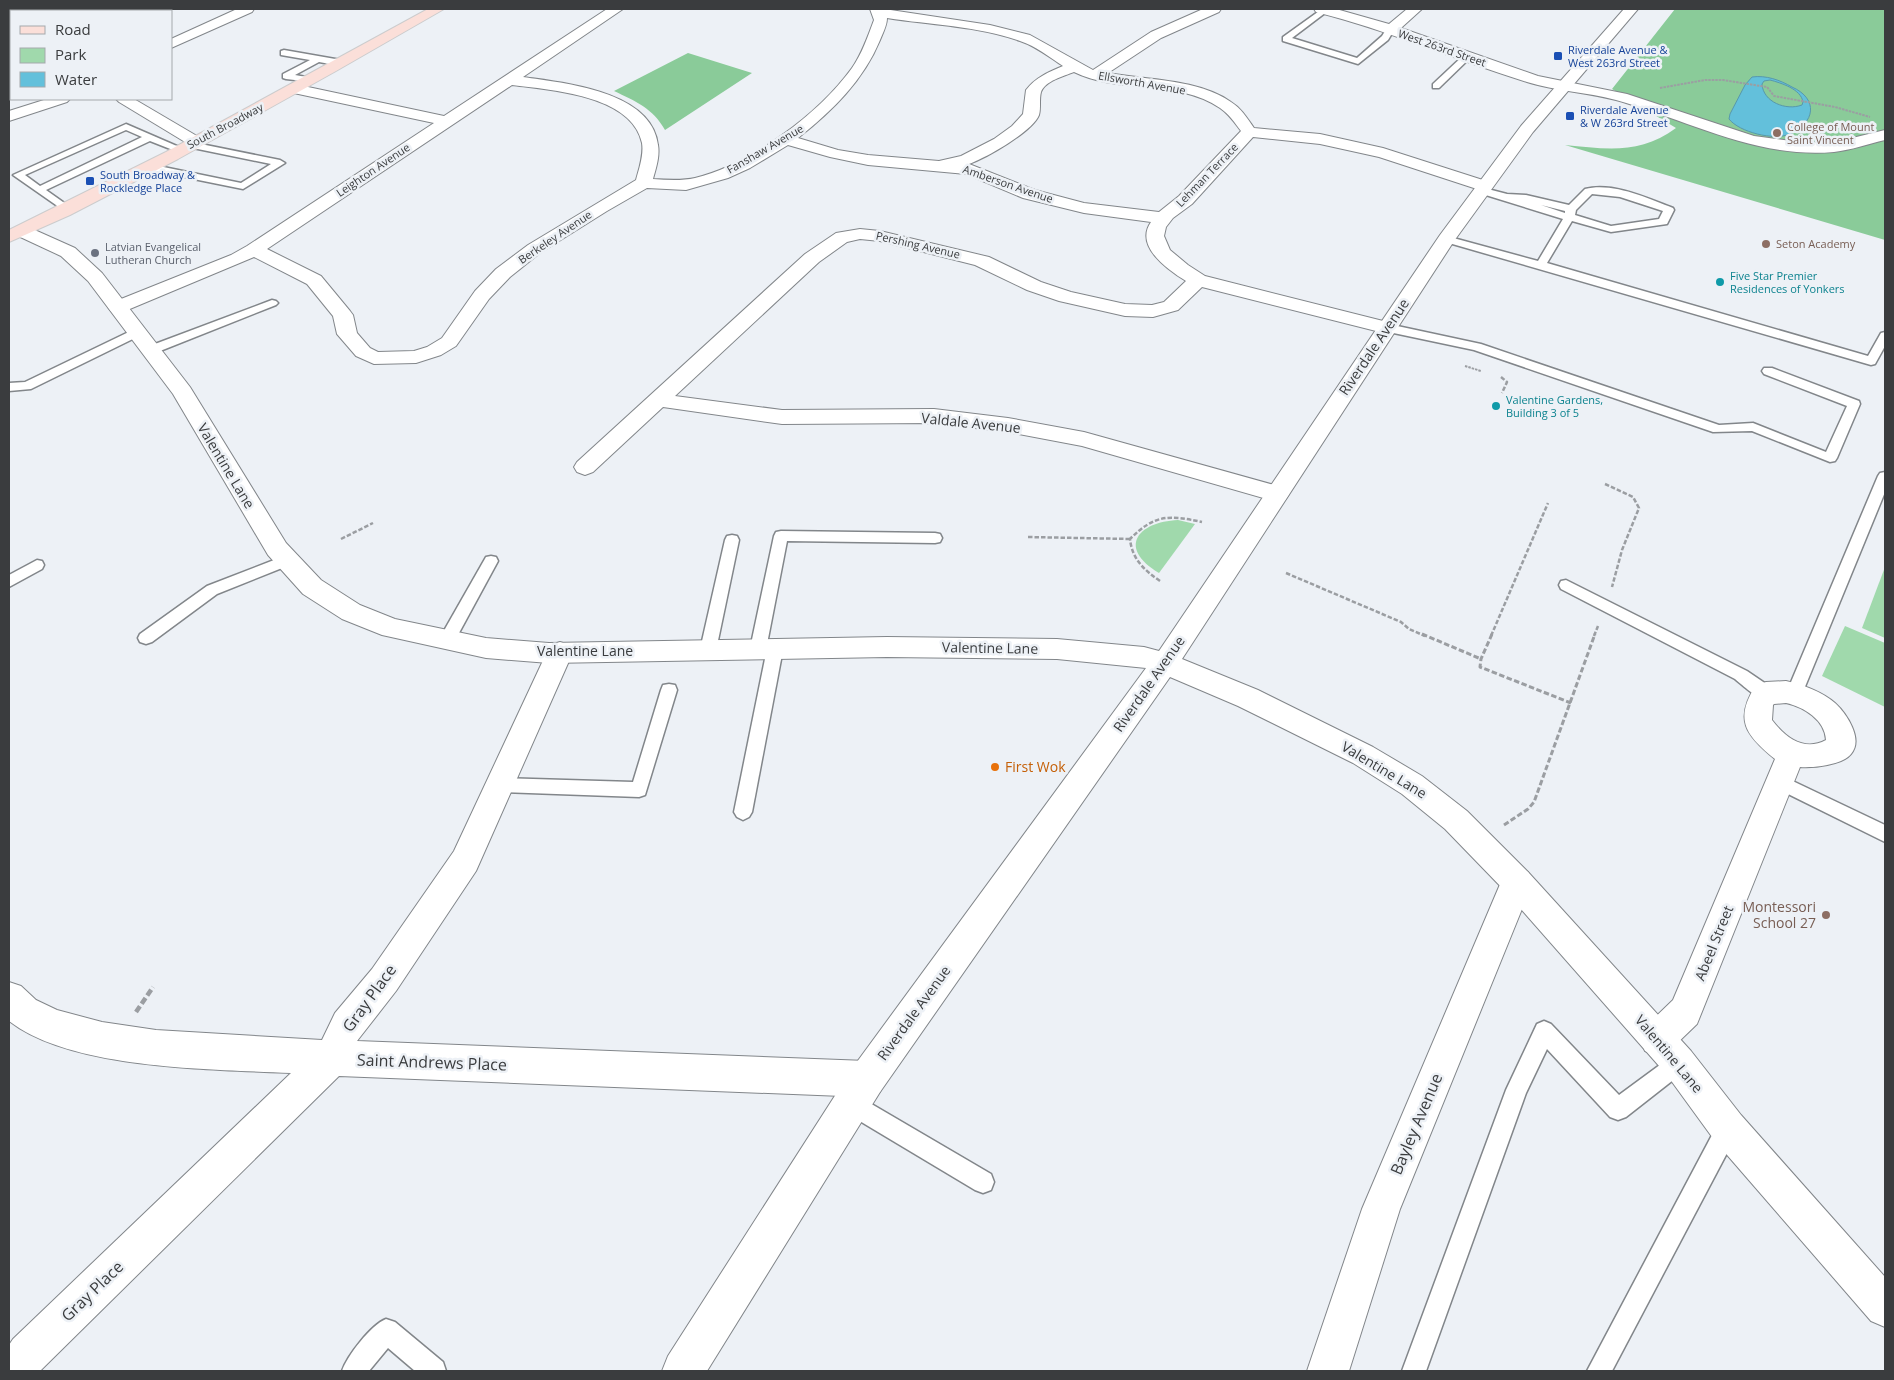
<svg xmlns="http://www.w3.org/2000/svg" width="1894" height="1380" viewBox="0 0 1894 1380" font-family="'Open Sans',sans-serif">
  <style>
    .green { fill: #a0d9ac }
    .forest { fill: #8acb99 }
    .water { fill: #63c0db; stroke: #5798ac; fill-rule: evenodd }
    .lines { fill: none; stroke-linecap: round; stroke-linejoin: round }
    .lane-casing { stroke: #82868a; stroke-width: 3 }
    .street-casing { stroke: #82868a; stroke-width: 2 }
    .secondary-casing { stroke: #82868a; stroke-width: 2 }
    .primary-casing { stroke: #cccccd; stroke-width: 2 }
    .path-far3 { stroke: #9b9ea2; stroke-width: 2; stroke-dasharray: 2.5 1; stroke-linecap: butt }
    .path-far2 { stroke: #9b9ea2; stroke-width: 2.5; stroke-dasharray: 4.5 2; stroke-linecap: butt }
    .path-far1 { stroke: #9b9ea2; stroke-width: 3; stroke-dasharray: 5.5 2.5; stroke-linecap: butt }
    .path { stroke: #9b9ea2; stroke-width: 4.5; stroke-dasharray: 7 3; stroke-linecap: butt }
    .lane { fill: #fff; fill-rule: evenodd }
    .street { fill: #fff; fill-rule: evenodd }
    .secondary { fill: #fff; fill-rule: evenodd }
    .primary { fill: #fbdfd9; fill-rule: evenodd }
    .transit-dot { fill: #1a4fb4; stroke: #edf1f6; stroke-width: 2 }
    .education-dot { fill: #8d6e63; stroke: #edf1f6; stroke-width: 2 }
    .worship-dot { fill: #6b7280; stroke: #edf1f6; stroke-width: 2 }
    .culture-dot { fill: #0f9aa8; stroke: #edf1f6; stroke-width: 2 }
    .food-dot { fill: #e8710a; stroke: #edf1f6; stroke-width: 2 }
    .labels { text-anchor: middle; stroke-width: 5; stroke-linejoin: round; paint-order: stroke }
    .far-street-label { font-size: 11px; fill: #3a3c3e; stroke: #edf1f6 }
    .far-transit-label { font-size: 11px; fill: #164399; stroke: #edf1f6; text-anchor: start }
    .far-education-label { font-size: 11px; fill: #785e54; stroke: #edf1f6; text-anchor: start }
    .far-worship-label { font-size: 11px; fill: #5b616d; stroke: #edf1f6; text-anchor: start }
    .far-culture-label { font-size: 11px; fill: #0d838f; stroke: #edf1f6; text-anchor: start }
    .street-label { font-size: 14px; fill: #3a3c3e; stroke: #edf1f6 }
    .food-label { font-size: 14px; fill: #c56008; stroke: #edf1f6; text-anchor: start }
    .education-label { font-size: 14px; fill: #785e54; stroke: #edf1f6; text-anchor: end }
    .near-street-label { font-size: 16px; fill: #3a3c3e; stroke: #edf1f6 }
  </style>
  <rect width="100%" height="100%" fill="#edf1f6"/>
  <g class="green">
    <path d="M1178,520L1195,524L1159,573C1117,548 1137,522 1178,520Z"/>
    <polygon points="1885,567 1885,638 1862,628"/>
    <polygon points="1845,626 1885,643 1885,707 1822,676"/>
  </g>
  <g class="forest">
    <path d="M1675,9H1885V240L1565,145C1606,149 1640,155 1676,128L1612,89Z"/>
    <path d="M688,53L752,73L665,130C653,108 635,101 614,91Z"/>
  </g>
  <path class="water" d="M1752,77C1766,75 1780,80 1792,87C1819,99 1815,123 1790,134C1774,141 1739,132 1729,119L1730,114L1745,85ZM1770,80C1781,83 1801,89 1803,102L1802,105C1786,111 1763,102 1762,84L1764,81Z"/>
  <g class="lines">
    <g class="lane-casing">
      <g id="lane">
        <polygon points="1322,9 1329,10 1292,38 1357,58 1382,36 1387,28 1394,30 1388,40 1358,64 1283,41 1283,37"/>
        <polygon points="284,50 341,60 345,63 341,66 319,62 295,75 312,78 312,82 286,79 283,78 283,74 310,60 281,55 281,51"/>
        <polygon points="1465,54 1472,56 1439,88 1433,88 1433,84"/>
        <path d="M126,124L186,150L184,152H178L150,141L46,190L70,207L71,209L66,212L13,175ZM126,130L142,137L40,186L25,175Z"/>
        <polygon points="191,142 280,160 285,163 243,189 149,170 144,167 149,164 241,183 271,164 188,147 186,145"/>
        <path d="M1480,187L1507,194L1526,195L1569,205L1585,189C1613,182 1647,198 1673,208L1674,210L1667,224L1611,232L1572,221L1547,263L1868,356L1881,333L1885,332V346L1875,364L1871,365L1442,241L1441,239L1446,236L1538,261L1563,219L1476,192V188ZM1592,194L1620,197L1663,211L1659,219L1611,226L1575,215L1576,210ZM1541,205L1565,211V213Z"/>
        <polygon points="272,300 276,301 278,303 276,305 155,353 147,353 145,350 147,347"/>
        <polygon points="1388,324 1481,344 1719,425 1753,423 1826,452 1847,406 1764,374 1762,371 1764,368 1772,368 1859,401 1860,404 1837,458 1835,461 1830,462 1752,431 1713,432 1474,350 1384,331 1382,328 1384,325"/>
        <polygon points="137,328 143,332 141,335 31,389 9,391 9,383 25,382"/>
        <polygon points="1885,472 1885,492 1802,694 1800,699 1794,700 1788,699 1786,694 1878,476 1880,473"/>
        <polygon points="781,531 935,533 940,534 942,538 940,542 935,543 787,541 766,649 764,653 758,655 752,653 750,649 774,536 776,532"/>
        <polygon points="732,535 737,536 739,540 716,650 714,654 708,656 702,654 700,650 725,540 727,536"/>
        <polygon points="287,555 292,556 294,560 292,564 217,594 152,642 146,644 140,642 138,638 140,634 207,586"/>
        <polygon points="491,556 496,557 498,561 453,644 447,646 441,644 439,640 441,636 486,557"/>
        <polygon points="37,560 42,561 44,565 42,569 9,587 9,575"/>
        <path d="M1566,580L1747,671L1772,688L1774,693L1772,698C1759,702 1745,687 1735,679L1561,589L1559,585L1561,581Z"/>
        <polygon points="775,643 781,645 783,649 752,812 749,817 743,820 737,817 734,812 767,649 769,645"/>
        <polygon points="669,684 675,685 677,690 645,795 639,797 499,792 493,790 490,785 493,780 499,778 633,782 661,690 663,685"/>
        <polygon points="1780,775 1885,825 1885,842 1774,787 1771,782 1774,777"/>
        <polygon points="1544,1021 1551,1024 1619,1095 1672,1056 1679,1053 1686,1056 1689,1063 1686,1070 1626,1117 1618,1120 1610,1117 1547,1049 1526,1093 1426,1371 1402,1371 1506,1090 1537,1024"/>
        <polygon points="851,1092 991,1174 994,1182 991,1190 983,1193 975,1190 843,1111 840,1103 843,1095"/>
        <polygon points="1728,1117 1736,1120 1739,1128 1736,1136 1612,1371 1587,1371 1720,1120"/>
        <path d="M386,1319L395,1322L443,1362L446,1371H415L388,1348L369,1371H342C347,1356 371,1325 386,1319Z"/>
      </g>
    </g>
    <g class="street-casing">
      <g id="street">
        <polygon points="237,9 254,9 252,12 171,48 171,39"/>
        <path d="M607,9H623L523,77C564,83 652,91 658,145C660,156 656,168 653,179C667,180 682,181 695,178C751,164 818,115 852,68C862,54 868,36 874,20L870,9H884L990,25L1030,35L1093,70L1151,32L1203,9H1221L1219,12L1161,38L1108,73C1146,80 1199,79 1231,102C1241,108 1247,118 1254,128L1320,134L1383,148L1489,182L1492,186L1489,190L1483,191L1379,157L1320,144L1253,137L1192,204L1173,218L1166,227L1164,236L1170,250L1188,265L1205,276L1395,324L1398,328L1395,332L1388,334L1202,287L1178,310L1153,317L1125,316L1059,301L1027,290L975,265L880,241L860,239L847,242L819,262L675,396L782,410L934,409L1008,418L1084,432L1285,488L1289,494L1285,500L1277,502L1082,446L1008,432L934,423L782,424L663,407L593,472L585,475L577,472L574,467L577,462L805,254L836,233L860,229L880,231L989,257L1041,282L1071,292L1125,304L1152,305L1164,302L1186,281C1168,270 1134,246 1151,222L1084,213L1023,198L966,174L868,165L830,157L788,145L750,168L728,178L686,190L647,188L607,211L540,253L510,277L489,299L456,346L441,355L416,363L374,364L356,356L337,334L333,316L307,284L254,257L125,311L118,313L111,311L108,307L111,303L231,255L247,246L434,123L289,92L286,89L289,86L294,84L444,116ZM887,18C931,25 978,26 1020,41C1036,46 1049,57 1063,66C1049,72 1036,77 1026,90L1023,114L1012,126L994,139L961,156L939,161L868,155L838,150L798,138C832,111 863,81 880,40C883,33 887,25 887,18ZM1074,72C1119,94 1178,79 1220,108C1229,114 1235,123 1241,131L1179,196L1159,212L1084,203L1035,190L969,164C986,158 1032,132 1039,115C1041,108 1039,99 1041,92C1045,81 1064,76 1074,72ZM512,85C551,90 632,95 642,143C644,155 639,169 636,180L528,245L496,269L475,291L442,338L427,347L414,351L378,352L370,348L357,333L353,315L350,311L321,276L267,249Z"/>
        <path d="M1314,9H1336L1389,24L1407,9H1422L1401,28L1538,76L1627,94L1754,136L1807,143L1840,141L1885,130V140C1868,144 1851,150 1834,152C1756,159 1688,120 1616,100C1586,92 1556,91 1527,82C1455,60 1388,30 1316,12Z"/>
        <polygon points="47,99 70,99 67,102 9,121 9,111"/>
        <polygon points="116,99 134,99 202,139 204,142 202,145 190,145 119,102"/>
        <path d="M560,642L569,645L573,652L476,871L396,991L357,1041L867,1061L880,1066L885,1079L880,1092L867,1097L339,1076L40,1371H9V1345L13,1339L291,1073C212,1069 72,1070 9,1021V982L21,986L36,1000L57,1010L102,1022L156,1030L322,1040L335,1013L372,969L454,851L547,652L551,645Z"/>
        <path d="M1786,681C1803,685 1821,691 1835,703C1846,713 1864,739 1851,754C1842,765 1814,768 1800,767L1697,1024L1669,1051L1657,1056L1645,1051L1640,1039L1645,1027L1673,1000L1775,759C1745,735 1734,719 1756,685L1766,682ZM1786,703C1804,707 1825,720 1826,740C1804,752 1785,737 1772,720L1773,705L1774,704Z"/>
        <polygon points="1517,868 1528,872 1533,882 1400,1209 1349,1371 1307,1371 1362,1209 1501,882 1506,872"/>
      </g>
    </g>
    <g class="secondary-casing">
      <polygon id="secondary" points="1624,9 1638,9 1533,132 1454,241 1182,659 1258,690 1373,747 1422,776 1467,811 1528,872 1691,1051 1741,1115 1885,1277 1885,1327 1871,1321 1715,1141 1667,1075 1506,892 1445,829 1402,794 1353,763 1238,706 1170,677 880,1092 707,1371 662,1371 668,1356 854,1066 1146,668 1057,659 887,657 549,663 486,658 382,635 342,619 303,594 268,555 173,394 88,281 61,256 16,235 13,231 16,227 22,226 28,227 75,248 102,273 190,387 286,543 321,580 360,605 395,619 486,638 549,643 887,637 1057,639 1144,647 1159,651 1440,235 1521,126"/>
    </g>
    <g class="primary-casing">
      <polygon id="primary" points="428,9 444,9 336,71 178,159 70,215 9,242 9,230 166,152"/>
    </g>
    <g class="path-far3">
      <polyline points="9,69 11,69"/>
      <polyline points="1660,88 1705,80 1723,80 1767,87 1774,96 1835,107 1870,117"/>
      <polyline points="1465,366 1481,371"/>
    </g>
    <g class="path-far2">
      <polyline points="1501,377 1507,382 1502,393"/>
      <polyline points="1605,484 1633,497 1639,508 1622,550 1612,587"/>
      <polyline points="1028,537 1130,539"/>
      <polyline points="341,539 373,523"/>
      <polyline points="1286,573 1401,622 1409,629 1425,636"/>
      <path d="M1160,581C1144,570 1132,559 1130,539C1155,514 1169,515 1202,522"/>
      <polyline points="1491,636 1548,503"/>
      <polyline points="1594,636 1598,626"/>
    </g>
    <g class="path-far1">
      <polyline points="1422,634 1481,659"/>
      <polyline points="1492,634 1481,659 1480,667 1571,703"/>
      <polyline points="1504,825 1528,809 1534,802 1595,634"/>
    </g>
    <polyline class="path" points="136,1012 153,987"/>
    <use href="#lane" class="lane"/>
    <use href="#street" class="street"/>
    <use href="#secondary" class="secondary"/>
    <use href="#primary" class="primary"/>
  </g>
  <g class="transit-dot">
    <rect x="1553" y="51" width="10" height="10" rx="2.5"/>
    <rect x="1565" y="111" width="10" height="10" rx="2.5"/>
    <rect x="85" y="176" width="10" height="10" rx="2.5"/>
  </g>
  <g class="education-dot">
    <circle cx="1777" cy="133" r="5"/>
    <circle cx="1766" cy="244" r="5"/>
    <circle cx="1826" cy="915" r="5"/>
  </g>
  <circle class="worship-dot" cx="95" cy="253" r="5"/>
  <g class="culture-dot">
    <circle cx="1720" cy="282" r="5"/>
    <circle cx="1496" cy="406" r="5"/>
  </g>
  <circle class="food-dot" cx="995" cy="767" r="5"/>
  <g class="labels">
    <g class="far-street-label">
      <text transform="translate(1442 48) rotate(19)" y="4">West 263rd Street</text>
      <text transform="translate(1142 83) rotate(10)" y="4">Ellsworth Avenue</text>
      <text transform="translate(225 126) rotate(-28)" y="4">South Broadway</text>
      <text transform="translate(765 149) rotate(-30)" y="4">Fanshaw Avenue</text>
      <text transform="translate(373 170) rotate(-34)" y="4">Leighton Avenue</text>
      <text transform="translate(1207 175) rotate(-46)" y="4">Lehman Terrace</text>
      <text transform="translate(1008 184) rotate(19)" y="4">Amberson Avenue</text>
      <text transform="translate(555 237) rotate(-34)" y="4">Berkeley Avenue</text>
      <text transform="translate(918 245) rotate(13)" y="4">Pershing Avenue</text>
    </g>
    <g class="far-transit-label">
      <text x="1568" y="54">Riverdale Avenue &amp;<tspan x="1568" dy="13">West 263rd Street</tspan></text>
      <text x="1580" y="114">Riverdale Avenue<tspan x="1580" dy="13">&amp; W 263rd Street</tspan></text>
      <text x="100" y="179">South Broadway &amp;<tspan x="100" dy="13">Rockledge Place</tspan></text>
    </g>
    <g class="far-education-label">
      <text x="1787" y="131">College of Mount<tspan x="1787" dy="13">Saint Vincent</tspan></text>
      <text x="1776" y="248">Seton Academy</text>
    </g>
    <g class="far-worship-label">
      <text x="105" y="251">Latvian Evangelical<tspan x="105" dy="13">Lutheran Church</tspan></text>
    </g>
    <g class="far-culture-label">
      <text x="1730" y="280">Five Star Premier<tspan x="1730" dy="13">Residences of Yonkers</tspan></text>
      <text x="1506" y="404">Valentine Gardens,<tspan x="1506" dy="13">Building 3 of 5</tspan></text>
    </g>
    <g class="street-label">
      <text transform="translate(1374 347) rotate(-56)" y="5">Riverdale Avenue</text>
      <text transform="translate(971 423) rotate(6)" y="5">Valdale Avenue</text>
      <text transform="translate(226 466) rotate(59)" y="5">Valentine Lane</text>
      <text transform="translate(990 648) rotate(1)" y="5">Valentine Lane</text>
      <text x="585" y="656">Valentine Lane</text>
      <text transform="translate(1149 684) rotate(-55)" y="5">Riverdale Avenue</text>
      <text transform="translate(1384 770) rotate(31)" y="5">Valentine Lane</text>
      <text transform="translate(1714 943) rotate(-68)" y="5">Abeel Street</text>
      <text transform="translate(914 1013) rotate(-54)" y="5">Riverdale Avenue</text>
      <text transform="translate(1669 1054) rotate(50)" y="5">Valentine Lane</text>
    </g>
    <g class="food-label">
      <text x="1005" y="772">First Wok</text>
    </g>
    <g class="education-label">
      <text x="1816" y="912">Montessori<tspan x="1816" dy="16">School 27</tspan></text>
    </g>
    <g class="near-street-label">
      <text transform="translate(369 998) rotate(-54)" y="6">Gray Place</text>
      <text transform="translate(432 1062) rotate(2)" y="6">Saint Andrews Place</text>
      <text transform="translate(1416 1124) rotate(-67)" y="6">Bayley Avenue</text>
      <text transform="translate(92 1291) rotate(-44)" y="6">Gray Place</text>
    </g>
  </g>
  <rect width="1894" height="1380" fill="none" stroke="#3a3c3e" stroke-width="20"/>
  <rect x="10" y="10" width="162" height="90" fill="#edf1f6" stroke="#a5a9ac"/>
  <rect x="20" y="26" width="25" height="8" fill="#fbdfd9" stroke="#a5a9ac"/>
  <text x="55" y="35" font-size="15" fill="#3a3c3e">Road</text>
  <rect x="20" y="48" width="25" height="15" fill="#a0d9ac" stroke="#a5a9ac"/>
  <text x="55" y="60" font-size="15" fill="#3a3c3e">Park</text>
  <rect x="20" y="72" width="25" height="15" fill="#63c0db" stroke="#a5a9ac"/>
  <text x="55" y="85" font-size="15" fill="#3a3c3e">Water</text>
</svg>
